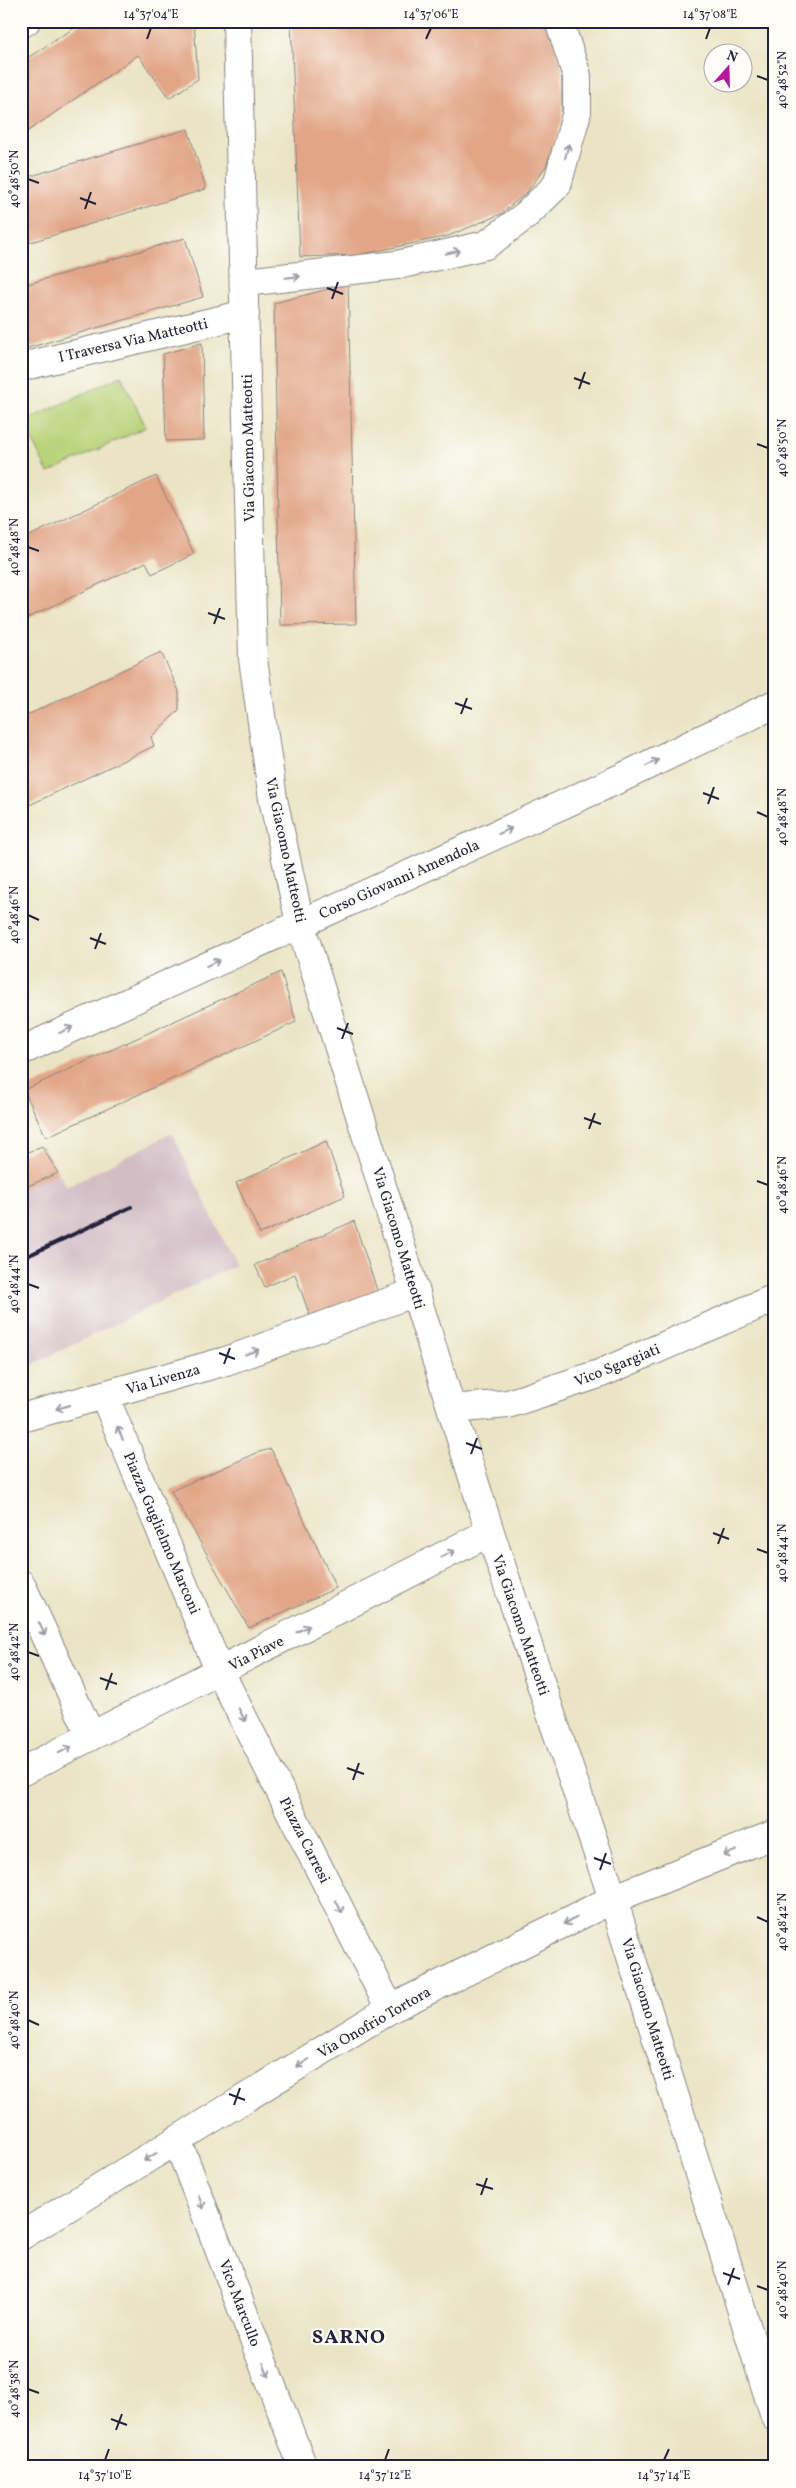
<svg xmlns="http://www.w3.org/2000/svg" width="796" height="2488" viewBox="0 0 796 2488" font-family="Vollkorn,serif">
  <style>
    .industrial { fill: #d2bdc5 }
    .green { fill: #b8d379; stroke: #6d7a5a }
    .building { fill: #e2a687 }
    .lines { fill: none; stroke-linecap: round; stroke-linejoin: round }
    .minor-casing { stroke: #868380; stroke-width: 30 }
    .tertiary-casing { stroke: #868380; stroke-width: 30 }
    .minor { stroke: #fff; stroke-width: 28 }
    .tertiary { stroke: #fff; stroke-width: 28 }
    .rail { stroke: #22223b; stroke-width: 4 }
    .oneway { stroke: #9c9ca7 }
    .ticks { fill: none; stroke: #22223b; stroke-width: 2 }
    .labels { text-anchor: middle; stroke-width: 4.5; stroke-linejoin: round; paint-order: stroke }
    .street-label { font-size: 15px; fill: #22223b; stroke: #fdfcf7 }
    .district-label { font-size: 20px; font-weight: bold; letter-spacing: 1px; fill: #22223b; stroke: #fdfcf7 }
    .neatline { fill: none; stroke: #22223b; stroke-width: 2 }
    .ticks-label { font-size: 12px; text-anchor: middle; fill: #22223b }
  </style>
  <rect width="100%" height="100%" fill="#fdfcf7"/>
  <filter id="ink" filterUnits="userSpaceOnUse"><feTurbulence type="fractalNoise" baseFrequency=".02" numOctaves="2"/><feDisplacementMap in="SourceGraphic" scale="10" xChannelSelector="R" yChannelSelector="G"/><feConvolveMatrix kernelMatrix="1 2 1 2 8 2 1 2 1" color-interpolation-filters="sRGB"/></filter>
  <filter id="wash" filterUnits="userSpaceOnUse"><feTurbulence type="fractalNoise" baseFrequency=".0096" numOctaves="4" result="noise"/><feDisplacementMap in="SourceGraphic" scale="20" xChannelSelector="R" yChannelSelector="G"/><feGaussianBlur stdDeviation="1.12" result="paint"/><feColorMatrix in="noise" values="0 0 0 0 0 0 0 0 0 0 0 0 0 0 0 0 0 1.4 0 .05"/><feComposite in="paint" operator="in"/></filter>
  <g filter="url(#wash)">
    <rect width="100%" height="100%" fill="#eae4c4"/>
    <polygon class="industrial" points="172,1133 235,1265 21,1370 21,1155 42,1146 67,1187"/>
    <polygon class="green" points="121,376 146,427 48,473 23,422"/>
    <g id="blocks">
      <g class="building">
        <polygon points="85,21 194,21 198,79 169,98 138,55 24,134 21,131 21,62"/>
        <polygon points="291,21 546,21 562,67 562,120 546,166 527,192 501,214 448,236 358,255 300,257"/>
        <polygon points="188,129 206,189 21,245 21,179"/>
        <polygon points="185,238 203,297 21,350 21,286"/>
        <polygon points="348,284 356,624 280,625 274,303"/>
        <polygon points="202,343 204,440 166,441 163,354"/>
        <polygon points="156,476 194,554 152,574 146,562 21,621 21,531 25,538"/>
        <polygon points="161,652 179,691 179,710 151,737 154,746 21,809 21,718"/>
        <polygon points="281,972 296,1022 46,1137 24,1090"/>
        <polygon points="326,1141 345,1196 260,1234 236,1183"/>
        <polygon points="42,1146 58,1173 21,1189 21,1155"/>
        <polygon points="354,1221 378,1293 310,1316 295,1274 265,1287 255,1265"/>
        <polygon points="271,1449 336,1588 249,1628 171,1491 259,1452"/>
      </g>
    </g>
  </g>
  <g filter="url(#ink)">
    <use href="#blocks" fill-opacity="0" stroke="#868380" stroke-width="1"/>
    <g class="lines">
      <g class="minor-casing">
        <g id="minor">
          <polyline points="21,24 26,21"/>
          <polyline points="244,282 397,265 486,245 525,216 557,185 577,112 577,76 559,21"/>
          <polyline points="21,367 245,314"/>
          <polyline points="21,1051 621,778 775,704"/>
          <polyline points="104,1395 220,1672 390,2009"/>
          <polyline points="452,1409 508,1404 599,1374 775,1298"/>
          <polyline points="21,1418 226,1361 416,1292"/>
          <polyline points="21,1584 91,1736"/>
          <polyline points="21,1772 490,1532"/>
          <polyline points="177,2140 303,2467"/>
          <polyline points="21,2236 390,2009 613,1899 775,1834"/>
        </g>
      </g>
      <g class="tertiary-casing">
        <polyline id="tertiary" points="237,21 253,659 273,799 300,923 490,1532 613,1899 775,2417"/>
      </g>
      <use href="#minor" class="minor"/>
      <use href="#tertiary" class="tertiary"/>
      <polyline class="rail" points="21,1259 131,1207"/>
    </g>
    <defs><path id="oneway-shaft" d="M-6 0H5M1.5-3L5.5 0L1.5 3" fill="none" stroke-width="1.6" stroke-linecap="round" stroke-linejoin="round" transform="scale(1.25)"/></defs>
    <g class="oneway">
      <use href="#oneway-shaft" transform="translate(567 151) rotate(-75)"/>
      <use href="#oneway-shaft" transform="translate(453 252) rotate(-13)"/>
      <use href="#oneway-shaft" transform="translate(293 277) rotate(-6)"/>
      <use href="#oneway-shaft" transform="translate(652 763) rotate(-26)"/>
      <use href="#oneway-shaft" transform="translate(505 831) rotate(-24)"/>
      <use href="#oneway-shaft" transform="translate(213 963) rotate(-25)"/>
      <use href="#oneway-shaft" transform="translate(66 1030) rotate(-25)"/>
      <use href="#oneway-shaft" transform="translate(252 1352) rotate(-20)"/>
      <use href="#oneway-shaft" transform="translate(63 1407) rotate(164)"/>
      <use href="#oneway-shaft" transform="translate(120 1433) rotate(-113)"/>
      <use href="#oneway-shaft" transform="translate(448 1554) rotate(-27)"/>
      <use href="#oneway-shaft" transform="translate(42 1629) rotate(65)"/>
      <use href="#oneway-shaft" transform="translate(303 1629) rotate(-27)"/>
      <use href="#oneway-shaft" transform="translate(242 1715) rotate(63)"/>
      <use href="#oneway-shaft" transform="translate(65 1750) rotate(-27)"/>
      <use href="#oneway-shaft" transform="translate(730 1853) rotate(158)"/>
      <use href="#oneway-shaft" transform="translate(339 1907) rotate(63)"/>
      <use href="#oneway-shaft" transform="translate(570 1921) rotate(154)"/>
      <use href="#oneway-shaft" transform="translate(303 2063) rotate(148)"/>
      <use href="#oneway-shaft" transform="translate(150 2157) rotate(148)"/>
      <use href="#oneway-shaft" transform="translate(201 2202) rotate(69)"/>
      <use href="#oneway-shaft" transform="translate(266 2370) rotate(69)"/>
    </g>
  </g>
  <path class="ticks" d="M147,39L151,28M426,39L431,28M706,39L710,28M757,76L768,80M28,179L39,183M80,198L96,204M85,209L91,192M327,288L343,294M332,299L338,282M574,378L590,384M579,389L585,372M757,444L768,448M28,547L39,551M208,613L225,619M214,624L220,608M455,703L472,709M461,714L467,698M703,793L719,799M708,804L714,787M757,812L768,817M28,915L39,920M90,938L106,944M95,949L101,933M337,1028L353,1034M342,1039L348,1023M584,1118L601,1124M589,1129L595,1113M757,1181L768,1185M28,1284L39,1288M219,1353L235,1359M224,1364L230,1348M466,1443L482,1449M471,1454L477,1438M713,1533L729,1539M718,1544L724,1528M757,1549L768,1553M28,1652L39,1656M100,1678L117,1684M106,1690L112,1673M347,1768L364,1774M353,1780L359,1763M594,1858L611,1864M600,1870L606,1853M757,1917L768,1922M28,2020L39,2025M229,2094L245,2100M234,2105L240,2088M476,2184L493,2189M481,2195L487,2178M723,2273L740,2279M728,2285L734,2268M757,2286L768,2290M28,2389L39,2393M111,2419L127,2425M116,2430L122,2414M105,2460L109,2449M385,2460L389,2449M664,2460L669,2449"/>
  <g class="labels">
    <g class="street-label">
      <text transform="translate(133 340) rotate(-13)" y="5">I Traversa Via Matteotti</text>
      <text transform="translate(248 448) rotate(-91)" y="5">Via Giacomo Matteotti</text>
      <text transform="translate(286 850) rotate(78)" y="5">Via Giacomo Matteotti</text>
      <text transform="translate(399 879) rotate(-24)" y="5">Corso Giovanni Amendola</text>
      <text transform="translate(399 1238) rotate(73)" y="5">Via Giacomo Matteotti</text>
      <text transform="translate(617 1365) rotate(-22)" y="5">Vico Sgargiati</text>
      <text transform="translate(163 1379) rotate(-16)" y="5">Via Livenza</text>
      <text transform="translate(162 1533) rotate(67)" y="5">Piazza Guglielmo Marconi</text>
      <text transform="translate(521 1625) rotate(71)" y="5">Via Giacomo Matteotti</text>
      <text transform="translate(256 1653) rotate(-27)" y="5">Via Piave</text>
      <text transform="translate(305 1840) rotate(63)" y="5">Piazza Carresi</text>
      <text transform="translate(648 2009) rotate(73)" y="5">Via Giacomo Matteotti</text>
      <text transform="translate(374 2022) rotate(-30)" y="5">Via Onofrio Tortora</text>
      <text transform="translate(240 2303) rotate(69)" y="5">Vico Marcullo</text>
    </g>
    <g class="district-label">
      <text x="349" y="2343">SARNO</text>
    </g>
  </g>
  <rect width="796" height="2488" fill="none" stroke="#fdfcf7" stroke-width="55"/>
  <g transform="translate(728 68) rotate(20)"><circle r="24" fill="#fdfcf7" stroke="#a5a5ac"/>
  <path d="M0-4L9 19L0 12L-9 19Z" fill="#b5179e"/>
  <text y="-8" font-size="14" font-weight="bold" text-anchor="middle" fill="#22223b">N</text>
  </g>
  <rect x="28" y="28" width="740" height="2432" class="neatline"/>
  <g class="ticks-label">
    <text x="151" y="18">14°37'04"E</text>
    <text x="431" y="18">14°37'06"E</text>
    <text x="710" y="18">14°37'08"E</text>
    <text transform="translate(782 80) rotate(-90)" y="4">40°48'52"N</text>
    <text transform="translate(14 179) rotate(-90)" y="4">40°48'50"N</text>
    <text transform="translate(782 448) rotate(-90)" y="4">40°48'50"N</text>
    <text transform="translate(14 547) rotate(-90)" y="4">40°48'48"N</text>
    <text transform="translate(782 817) rotate(-90)" y="4">40°48'48"N</text>
    <text transform="translate(14 915) rotate(-90)" y="4">40°48'46"N</text>
    <text transform="translate(782 1185) rotate(-90)" y="4">40°48'46"N</text>
    <text transform="translate(14 1284) rotate(-90)" y="4">40°48'44"N</text>
    <text transform="translate(782 1553) rotate(-90)" y="4">40°48'44"N</text>
    <text transform="translate(14 1652) rotate(-90)" y="4">40°48'42"N</text>
    <text transform="translate(782 1922) rotate(-90)" y="4">40°48'42"N</text>
    <text transform="translate(14 2020) rotate(-90)" y="4">40°48'40"N</text>
    <text transform="translate(782 2290) rotate(-90)" y="4">40°48'40"N</text>
    <text transform="translate(14 2389) rotate(-90)" y="4">40°48'38"N</text>
    <text x="105" y="2479">14°37'10"E</text>
    <text x="385" y="2479">14°37'12"E</text>
    <text x="664" y="2479">14°37'14"E</text>
  </g>
</svg>
